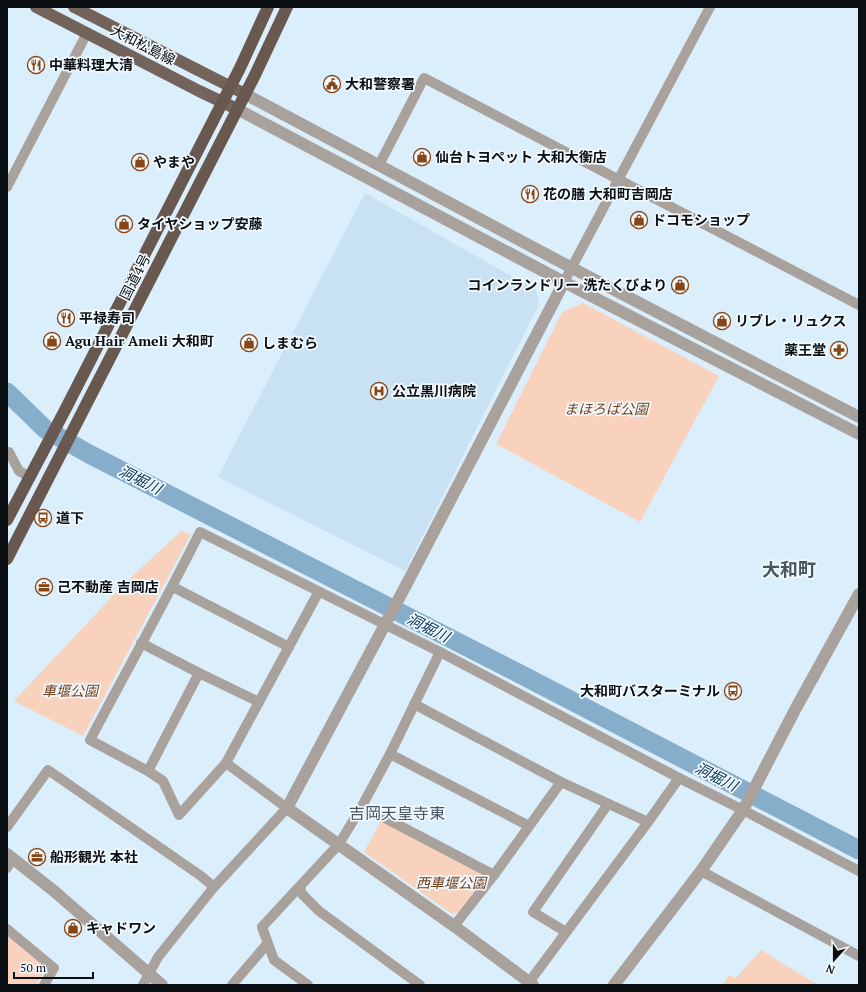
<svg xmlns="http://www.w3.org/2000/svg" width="866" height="992" viewBox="0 0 866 992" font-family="'PT Serif','Noto Sans JP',serif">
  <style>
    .built { fill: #c8e2f3 }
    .green { fill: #f8d2bc }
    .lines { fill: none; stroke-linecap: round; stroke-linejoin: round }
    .river { stroke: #86aecb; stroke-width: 19 }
    .minor { stroke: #a9a19c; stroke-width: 10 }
    .tertiary { stroke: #a9a19c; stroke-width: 12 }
    .primary { stroke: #72635b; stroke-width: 12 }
    .trunk { stroke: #685850; stroke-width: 12 }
    .labels { text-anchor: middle; stroke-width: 3.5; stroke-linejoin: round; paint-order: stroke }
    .street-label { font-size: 14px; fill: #090f13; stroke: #f2f9ff }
    .poi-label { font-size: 14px; font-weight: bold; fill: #090f13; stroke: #f2f9ff; text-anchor: start }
    .park-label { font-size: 14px; font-style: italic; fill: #753f1a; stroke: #f2f9ff }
    .water-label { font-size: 15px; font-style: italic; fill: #003551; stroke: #f2f9ff }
    .quarter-label { font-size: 16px; fill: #465661; stroke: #f2f9ff }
    .district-label { font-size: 18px; font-weight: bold; fill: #465661; stroke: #f2f9ff }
  </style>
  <rect width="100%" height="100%" fill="#dbeefb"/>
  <polygon class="built" points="365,193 536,290 539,304 405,571 218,477"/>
  <g class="green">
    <polygon points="583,303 719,376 640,522 496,444 562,312"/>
    <polygon points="181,531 191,534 83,736 14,701 124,584"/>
    <polygon points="381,821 482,872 484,880 460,912 452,914 364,852"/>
    <polygon points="7,934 47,967 36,985 7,985"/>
    <polygon points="761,950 818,985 722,985 729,975 736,978"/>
  </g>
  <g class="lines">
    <polyline class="river" points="7,392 45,429 89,454 520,674 859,850"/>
    <g class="minor">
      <polyline points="379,165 424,78 859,305"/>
      <polyline points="7,187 87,33"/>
      <polyline points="564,282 710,7"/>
      <polyline points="7,453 9,452 19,471 30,477"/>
      <polyline points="173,587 289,647"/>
      <path d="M318,593L226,763L179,815L163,781L148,771L90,740C127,670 165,602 200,532L440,652L679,778L743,810L859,871"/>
      <polyline points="141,643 199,673 259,702"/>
      <polyline points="414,704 561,782 648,822"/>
      <polyline points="390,754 529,826"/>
      <polyline points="148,771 199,673"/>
      <polyline points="362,806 494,875"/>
      <polyline points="7,827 48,770 201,876 214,887"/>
      <polyline points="7,868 12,859"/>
      <polyline points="701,871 859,956"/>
      <polyline points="300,887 302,894 319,911 420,985"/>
      <polyline points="454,926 494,875 561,782"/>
      <polyline points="7,929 54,968 44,985"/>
      <polyline points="566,932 533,912 608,804"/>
      <polyline points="143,985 158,957 214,887 287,808 226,763"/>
      <polyline points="232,985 267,944"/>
      <polyline points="308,985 274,960 262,927 339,844 362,806 390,754 440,652"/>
      <polyline points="527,985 648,822 679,778"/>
    </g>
    <g class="tertiary">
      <polyline points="245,94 572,268 859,417"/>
      <polyline points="237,109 564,282 859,434"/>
      <polyline points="7,854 54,891 162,985"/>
      <polyline points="533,985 454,926 287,808 404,589 564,282"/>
      <polyline points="614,985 701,871 743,810 796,708 859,594"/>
    </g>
    <g class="primary">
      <polyline points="36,7 199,91 237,109"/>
      <polyline points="74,7 245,94"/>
    </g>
    <g class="trunk">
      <polyline points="7,520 64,412 240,68 268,7"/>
      <polyline points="7,559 255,75 287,7"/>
    </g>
  </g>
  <defs>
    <g id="restaurant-ring" transform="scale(0.9)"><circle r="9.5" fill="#f2f9ff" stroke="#884615" stroke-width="1.5"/><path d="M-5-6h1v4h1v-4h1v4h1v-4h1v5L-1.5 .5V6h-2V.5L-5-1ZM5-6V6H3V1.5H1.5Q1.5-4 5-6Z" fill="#884615"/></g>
    <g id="civic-ring" transform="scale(0.9)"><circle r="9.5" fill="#f2f9ff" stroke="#884615" stroke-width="1.5"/><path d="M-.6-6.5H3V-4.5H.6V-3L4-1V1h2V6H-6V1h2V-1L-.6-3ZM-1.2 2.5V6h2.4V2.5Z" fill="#884615"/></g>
    <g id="shop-ring" transform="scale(0.9)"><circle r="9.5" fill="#f2f9ff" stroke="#884615" stroke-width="1.5"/><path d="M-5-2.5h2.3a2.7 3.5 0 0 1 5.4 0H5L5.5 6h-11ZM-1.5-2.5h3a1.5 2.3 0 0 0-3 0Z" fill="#884615"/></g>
    <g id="pharmacy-ring" transform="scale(0.9)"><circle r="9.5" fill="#f2f9ff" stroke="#884615" stroke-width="1.5"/><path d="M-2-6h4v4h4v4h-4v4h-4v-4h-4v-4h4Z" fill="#884615"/></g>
    <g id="hospital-ring" transform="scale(0.9)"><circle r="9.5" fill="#f2f9ff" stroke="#884615" stroke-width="1.5"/><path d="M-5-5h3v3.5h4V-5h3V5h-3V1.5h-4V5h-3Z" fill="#884615"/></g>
    <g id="bus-ring" transform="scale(0.9)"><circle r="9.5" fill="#f2f9ff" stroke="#884615" stroke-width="1.5"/><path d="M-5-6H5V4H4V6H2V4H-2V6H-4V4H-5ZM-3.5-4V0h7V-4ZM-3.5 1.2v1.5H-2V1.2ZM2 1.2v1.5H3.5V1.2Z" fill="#884615"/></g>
    <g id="office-ring" transform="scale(0.9)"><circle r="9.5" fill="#f2f9ff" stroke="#884615" stroke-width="1.5"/><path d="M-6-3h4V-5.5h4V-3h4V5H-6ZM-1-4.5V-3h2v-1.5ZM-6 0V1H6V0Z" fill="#884615"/></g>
  </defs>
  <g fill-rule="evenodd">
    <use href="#restaurant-ring" x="36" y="65"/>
    <use href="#civic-ring" x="332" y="84"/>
    <use href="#shop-ring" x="422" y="157"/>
    <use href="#shop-ring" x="140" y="162"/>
    <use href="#restaurant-ring" x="530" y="194"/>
    <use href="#shop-ring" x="639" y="220"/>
    <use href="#shop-ring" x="124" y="224"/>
    <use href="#shop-ring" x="680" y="285"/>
    <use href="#restaurant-ring" x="66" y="318"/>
    <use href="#shop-ring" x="722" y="321"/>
    <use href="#shop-ring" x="52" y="341"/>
    <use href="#shop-ring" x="249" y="343"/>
    <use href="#pharmacy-ring" x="839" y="350"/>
    <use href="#hospital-ring" x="379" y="391"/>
    <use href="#bus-ring" x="43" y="518"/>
    <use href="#office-ring" x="44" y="587"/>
    <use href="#bus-ring" x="733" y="691"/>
    <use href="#office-ring" x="37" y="857"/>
    <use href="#shop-ring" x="73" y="928"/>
  </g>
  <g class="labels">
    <g class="street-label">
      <text transform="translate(143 45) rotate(27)" y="5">大和松島線</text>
      <text transform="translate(135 277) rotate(-63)" y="5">国道4号</text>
    </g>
    <g class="poi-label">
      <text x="49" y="70">中華料理大清</text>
      <text x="345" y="89">大和警察署</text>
      <text x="435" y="162">仙台トヨペット 大和大衡店</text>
      <text x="153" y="167">やまや</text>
      <text x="543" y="199">花の膳 大和町吉岡店</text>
      <text x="652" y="225">ドコモショップ</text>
      <text x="137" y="229">タイヤショップ安藤</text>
      <text x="667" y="290" text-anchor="end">コインランドリー 洗たくびより</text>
      <text x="79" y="323">平禄寿司</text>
      <text x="735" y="326">リブレ・リュクス</text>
      <text x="65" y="346">Agu Hair Ameli 大和町</text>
      <text x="262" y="348">しまむら</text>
      <text x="826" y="355" text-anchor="end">薬王堂</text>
      <text x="392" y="396">公立黒川病院</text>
      <text x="56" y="523">道下</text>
      <text x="57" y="592">己不動産 吉岡店</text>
      <text x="720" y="696" text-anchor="end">大和町バスターミナル</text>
      <text x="50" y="862">船形観光 本社</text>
      <text x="86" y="933">キャドワン</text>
    </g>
    <g class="park-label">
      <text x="606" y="414">まほろば公園</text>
      <text x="70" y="696">車堰公園</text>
      <text x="451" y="888">西車堰公園</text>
    </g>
    <g class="water-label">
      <text transform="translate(140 480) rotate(27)" y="5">洞堀川</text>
      <text transform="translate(428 628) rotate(27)" y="5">洞堀川</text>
      <text transform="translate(716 777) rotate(27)" y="5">洞堀川</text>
    </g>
    <g class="quarter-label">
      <text x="397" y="819">吉岡天皇寺東</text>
    </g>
    <g class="district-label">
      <text x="789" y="576">大和町</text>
    </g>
  </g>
  <rect width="866" height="992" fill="none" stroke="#090f13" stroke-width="16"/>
  <g transform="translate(834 960) rotate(201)" stroke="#f2f9ff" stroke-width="3" paint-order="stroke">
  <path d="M0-3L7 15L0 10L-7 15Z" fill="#090f13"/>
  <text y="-6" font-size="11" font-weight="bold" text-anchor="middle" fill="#090f13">N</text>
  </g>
  <path d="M14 972v6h79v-6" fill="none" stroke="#090f13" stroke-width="2"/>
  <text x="20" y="972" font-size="12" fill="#090f13" stroke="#f2f9ff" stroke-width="3" paint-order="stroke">50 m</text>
</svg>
